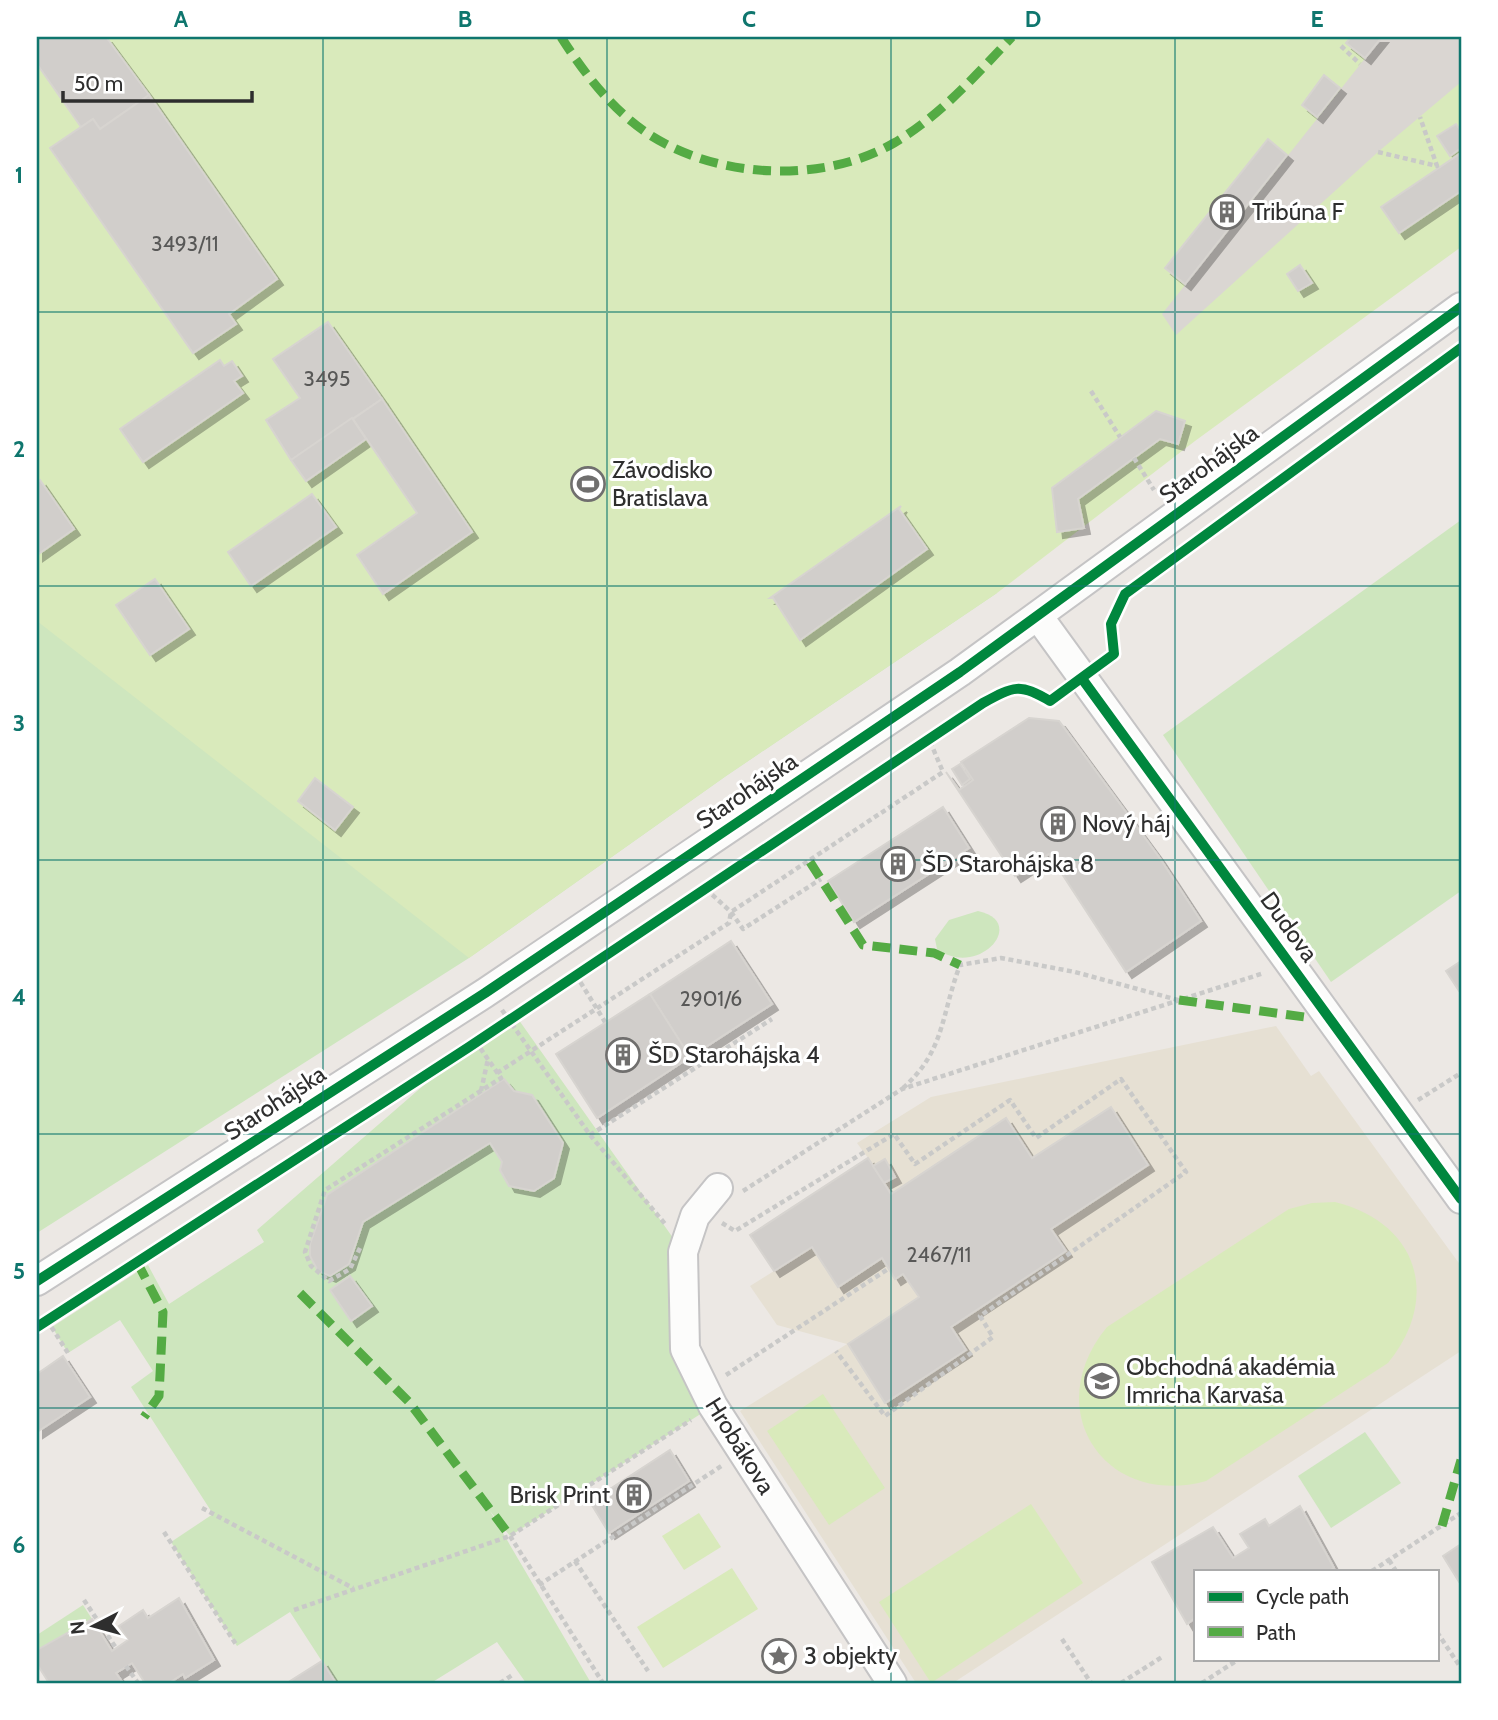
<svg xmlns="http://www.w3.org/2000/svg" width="1498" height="1720" viewBox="0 0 1498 1720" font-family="Cabin,sans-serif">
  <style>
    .education { fill: #e6e0d3 }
    .green { fill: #cee6be }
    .pitch { fill: #d9eabb }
    .plaza { fill: #dad6d2 }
    .building { fill: #d1cecb; stroke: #d7d4d0; stroke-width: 2; filter: url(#shadow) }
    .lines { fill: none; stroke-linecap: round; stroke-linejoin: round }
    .street-casing { stroke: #c5c4c5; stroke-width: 32 }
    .path { stroke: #c9c9c8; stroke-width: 4.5; stroke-dasharray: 5 3.5; stroke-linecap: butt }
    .street { stroke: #fcfcfb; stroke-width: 28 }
    .quiet { stroke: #54ab44; stroke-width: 9; stroke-dasharray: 18 9; stroke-linecap: butt }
    .cycleway-casing { stroke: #fff; stroke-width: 15 }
    .cycleway { stroke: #00873e; stroke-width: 10 }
    .grid { fill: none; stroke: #0f766e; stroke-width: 2; stroke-opacity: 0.55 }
    .labels { text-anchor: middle; stroke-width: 6; stroke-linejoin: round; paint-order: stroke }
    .number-label { font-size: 21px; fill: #585857 }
    .poi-label { font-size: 24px; fill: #2e2e2e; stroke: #fff; text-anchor: start }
    .street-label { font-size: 24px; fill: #2e2e2e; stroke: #fff }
    .neatline { fill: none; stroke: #0f766e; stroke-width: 2.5 }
    .grid-label { font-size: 23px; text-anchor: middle; font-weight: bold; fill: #0f766e }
  </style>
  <defs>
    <filter id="shadow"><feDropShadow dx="6" dy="6" stdDeviation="0" flood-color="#0004"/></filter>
  </defs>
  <rect width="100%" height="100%" fill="#ece8e4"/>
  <polygon class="education" points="1276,1026 1311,1076 1319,1071 1461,1266 1461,1351 953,1683 916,1683 740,1411 847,1344 777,1325 750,1286 774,1271 750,1235 868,1158 857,1143 931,1097"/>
  <g class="green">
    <polygon points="1461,520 1461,891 1331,982 1163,735"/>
    <polygon points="37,577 997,593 726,776 469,958 37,1233"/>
    <path d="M978,911C1029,922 978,979 937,949L935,939L949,920Z"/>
    <polygon points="516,1016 683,1252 685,1349 713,1406 510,1536 490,1511 591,1683 526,1683 497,1642 431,1683 336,1683 290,1612 237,1646 171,1542 213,1514 131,1387 153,1371 120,1320 68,1353 52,1327 148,1265 169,1304 264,1242 257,1230 462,1052"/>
    <polygon points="1365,1432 1401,1483 1331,1528 1298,1476"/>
    <polygon points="83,1605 92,1619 37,1650 37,1635"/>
  </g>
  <g class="pitch">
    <polygon points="37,37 1461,37 1461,247 1195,441 997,593 726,776 469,958 37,621"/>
    <path d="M1335,1202C1417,1222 1442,1297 1388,1363L1206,1481C1104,1509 1039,1409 1107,1327L1289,1209L1312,1203Z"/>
    <polygon points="823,1394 885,1488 829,1525 767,1431"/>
    <polygon points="1031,1504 1083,1583 931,1683 879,1602"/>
    <polygon points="699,1513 721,1547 684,1570 662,1536"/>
    <polygon points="732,1568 758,1609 663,1668 637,1627"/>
  </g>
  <polygon class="plaza" points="1382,37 1461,37 1461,82 1378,152 1176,335 1162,314"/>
  <g class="building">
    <polygon points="37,37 106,37 149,95 100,129 93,119 81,127 37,64"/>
    <polygon points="1351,37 1382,37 1365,58 1346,43"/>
    <polygon points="1324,75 1340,88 1317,117 1302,105"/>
    <polygon points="149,95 277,279 229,314 236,324 193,353 50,148 93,119 100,129"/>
    <polygon points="1456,124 1461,131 1461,148 1450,156 1437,136"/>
    <polygon points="1268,139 1287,155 1185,284 1165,268"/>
    <polygon points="1461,153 1461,191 1399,233 1381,207"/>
    <polygon points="1300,265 1312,283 1298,291 1287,274"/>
    <polygon points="328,322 382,399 291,460 266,420 300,398 273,359"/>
    <polygon points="220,360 224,366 232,361 242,376 234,381 243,393 143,462 120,429"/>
    <polygon points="382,399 472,532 383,594 357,555 417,513 353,419"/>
    <polygon points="1156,411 1185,421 1178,444 1160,439 1134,458 1078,499 1084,528 1057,532 1052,488"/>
    <polygon points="352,418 366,439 306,481 291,460"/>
    <polygon points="40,480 74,529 37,555 37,483"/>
    <polygon points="312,494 336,527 251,586 228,552"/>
    <polygon points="901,506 899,509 927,549 800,640 773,598 770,598"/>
    <polygon points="155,579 189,629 150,655 116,605"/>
    <polygon points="1029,718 1059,721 1159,857 1201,921 1126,972 1049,854 1015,876 946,772 959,790 973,780 961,762"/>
    <polygon points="960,764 970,779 962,785 952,769"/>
    <polygon points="315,778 353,807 335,830 298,801"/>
    <polygon points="943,807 969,848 854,922 828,881"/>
    <polygon points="731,941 772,1004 690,1057 650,994"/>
    <polygon points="1461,961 1461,994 1446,971"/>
    <polygon points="650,994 690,1057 597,1118 556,1054"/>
    <polygon points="504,1079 514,1091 532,1095 563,1143 554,1178 534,1191 509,1186 500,1170 502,1162 490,1143 363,1222 349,1264 330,1276 318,1271 310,1256 310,1244 327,1195"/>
    <polygon points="1111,1107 1148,1165 1051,1229 1066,1251 951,1327 966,1350 885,1403 848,1344 919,1297 903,1274 895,1279 882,1258 838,1287 812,1247 774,1271 750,1235 868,1158 891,1194 1006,1118 1032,1158"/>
    <polygon points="885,1159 895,1177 884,1183 873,1166"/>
    <polygon points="350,1276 372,1306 351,1321 330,1290"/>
    <polygon points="63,1356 90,1397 37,1432 37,1374"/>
    <polygon points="670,1450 689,1481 609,1533 590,1502"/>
    <polygon points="1300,1506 1334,1568 1329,1571 1195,1571 1195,1618 1187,1624 1152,1562 1213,1527 1233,1558 1249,1548 1240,1534 1265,1519 1269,1526"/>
    <polygon points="1461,1544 1461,1585 1443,1556"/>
    <polygon points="179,1598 214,1660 185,1678 183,1674 169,1683 145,1683 132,1663 116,1673 123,1683 49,1683 37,1664 37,1650 92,1619 112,1651 128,1640 119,1626 143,1610 148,1618"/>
    <polygon points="322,1661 336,1683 287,1683"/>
  </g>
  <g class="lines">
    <g class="street-casing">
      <g id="street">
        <polyline points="1038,616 1461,1199"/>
        <polyline points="718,1188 695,1216 683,1252 685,1349 713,1406 892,1683"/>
        <polyline points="37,1281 485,993 960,672 1461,307"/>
      </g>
    </g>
    <g class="path">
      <polyline points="1341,46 1360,64"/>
      <polyline points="1378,152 1437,166 1420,117"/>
      <polyline points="1091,391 1120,437"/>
      <polyline points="1134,458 1154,490"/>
      <polyline points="706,889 731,912 743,929 821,879"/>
      <polyline points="576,975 605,1022"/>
      <polyline points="502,1010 590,1135 666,1225"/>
      <polyline points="497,1073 729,923 731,912 943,772 929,739"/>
      <path d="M903,1088C945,1051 941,1015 960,965L1001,958L1075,972L1178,1000"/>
      <polyline points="481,1091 488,1059"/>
      <polyline points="1418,1100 1461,1073"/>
      <polyline points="590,1135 772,1019"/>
      <polyline points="743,1191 902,1089 1264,973"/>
      <polyline points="722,1223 735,1231 894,1134 915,1164 1010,1100 1036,1138 1121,1079 1186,1172 980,1316 993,1337 885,1416 836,1351"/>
      <polyline points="360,1248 350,1269 329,1281 311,1266 305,1252 325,1190 501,1078 476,1042"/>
      <polyline points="47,1320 68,1353"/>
      <polyline points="726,1375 888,1269"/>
      <polyline points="202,1508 353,1588"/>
      <polyline points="164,1532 237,1646"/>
      <polyline points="510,1536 603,1683"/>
      <polyline points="1389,1560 1396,1571"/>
      <polyline points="575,1561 648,1671"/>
      <polyline points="1372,1571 1461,1513"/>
      <polyline points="539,1585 723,1465"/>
      <polyline points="84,1600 116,1648"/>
      <polyline points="294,1610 510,1536 691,1420"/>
      <polyline points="1437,1632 1461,1668"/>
      <polyline points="1062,1639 1091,1683"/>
      <polyline points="126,1666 138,1683"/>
      <polyline points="500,1683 514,1674"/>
      <polyline points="1121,1683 1162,1657"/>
      <polyline points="1202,1683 1239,1659"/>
    </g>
    <use href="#street" class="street"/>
    <g class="quiet">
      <path d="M561,37C584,73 613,111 650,135C719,179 823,184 894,143C940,116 976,75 1012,37"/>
      <polyline points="810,862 863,945 934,953 960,965"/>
      <polyline points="1179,1000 1305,1017"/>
      <polyline points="137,1262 163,1312 159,1396 144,1417"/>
      <polyline points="300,1293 409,1402 510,1536"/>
      <polyline points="1442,1526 1461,1460"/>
    </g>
    <g class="cycleway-casing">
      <g id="cycleway">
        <polyline points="1083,680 1461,1199"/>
        <polyline points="37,1281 485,993 960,672 1461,307"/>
        <path d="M37,1327L469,1047L983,703C1014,686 1020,683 1050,701L1114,654L1111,624L1125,594L1461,348"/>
      </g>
    </g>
    <use href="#cycleway" class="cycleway"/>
  </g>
  <path class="grid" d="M323,37V1683M607,37V1683M891,37V1683M1175,37V1683M37,312H1461M37,586H1461M37,860H1461M37,1134H1461M37,1408H1461"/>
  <defs>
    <g id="building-ring" transform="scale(1.75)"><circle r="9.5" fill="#fff" stroke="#706f6e" stroke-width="1.5"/><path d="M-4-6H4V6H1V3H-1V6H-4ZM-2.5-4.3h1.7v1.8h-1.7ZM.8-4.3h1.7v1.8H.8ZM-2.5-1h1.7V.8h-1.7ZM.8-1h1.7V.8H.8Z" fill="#706f6e"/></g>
    <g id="stadium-ring" transform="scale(1.75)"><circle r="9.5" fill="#fff" stroke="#706f6e" stroke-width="1.5"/><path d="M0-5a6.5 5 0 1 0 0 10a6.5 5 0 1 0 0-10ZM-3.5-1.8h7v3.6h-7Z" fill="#706f6e"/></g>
    <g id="school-ring" transform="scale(1.75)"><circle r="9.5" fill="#fff" stroke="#706f6e" stroke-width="1.5"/><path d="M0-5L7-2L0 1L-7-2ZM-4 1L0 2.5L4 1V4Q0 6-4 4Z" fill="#706f6e"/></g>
    <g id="sight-ring" transform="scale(1.75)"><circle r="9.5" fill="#fff" stroke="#706f6e" stroke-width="1.5"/><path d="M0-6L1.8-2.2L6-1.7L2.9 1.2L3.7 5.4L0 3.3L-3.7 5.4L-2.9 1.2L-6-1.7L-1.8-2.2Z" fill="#706f6e"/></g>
  </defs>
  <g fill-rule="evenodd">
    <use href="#building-ring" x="1227" y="212"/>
    <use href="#stadium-ring" x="588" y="484"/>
    <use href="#building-ring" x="1058" y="824"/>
    <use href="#building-ring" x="898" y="864"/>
    <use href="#building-ring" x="623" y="1055"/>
    <use href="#school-ring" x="1102" y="1381"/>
    <use href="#building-ring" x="634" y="1495"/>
    <use href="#sight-ring" x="779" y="1656"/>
  </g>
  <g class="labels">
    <g class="number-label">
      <text x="185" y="251">3493/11</text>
      <text x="327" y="386">3495</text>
      <text x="711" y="1006">2901/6</text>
      <text x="939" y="1262">2467/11</text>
    </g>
    <g class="poi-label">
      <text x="1252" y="220">Tribúna F</text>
      <text x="612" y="478">Závodisko<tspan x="612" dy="28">Bratislava</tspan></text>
      <text x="1082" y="832">Nový háj</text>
      <text x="922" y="872">ŠD Starohájska 8</text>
      <text x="648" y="1063">ŠD Starohájska 4</text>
      <text x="1126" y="1375">Obchodná akadémia<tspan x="1126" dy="28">Imricha Karvaša</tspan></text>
      <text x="610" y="1503" text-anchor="end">Brisk Print</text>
      <text x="804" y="1664">3 objekty</text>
    </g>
    <g class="street-label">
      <text transform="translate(1209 464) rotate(-36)" y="8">Starohájska</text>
      <text transform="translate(747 791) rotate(-34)" y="8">Starohájska</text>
      <text transform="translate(1289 927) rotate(54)" y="8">Dudova</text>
      <text transform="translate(275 1103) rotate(-33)" y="8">Starohájska</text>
      <text transform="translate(740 1446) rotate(58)" y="8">Hrobákova</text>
    </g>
  </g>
  <rect width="1498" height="1720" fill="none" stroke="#ffffff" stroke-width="77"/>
  <rect x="1194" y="1570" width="245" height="91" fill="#ffffff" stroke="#ababab" stroke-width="2"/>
  <rect x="1208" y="1592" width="35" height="10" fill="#00873e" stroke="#ababab" stroke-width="2"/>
  <text x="1256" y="1604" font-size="21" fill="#2e2e2e">Cycle path</text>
  <rect x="1208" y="1627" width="35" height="10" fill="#54ab44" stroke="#ababab" stroke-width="2"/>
  <text x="1256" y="1640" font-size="21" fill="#2e2e2e">Path</text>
  <g transform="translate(94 1626) rotate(264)" stroke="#ffffff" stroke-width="5" paint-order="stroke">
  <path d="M0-5L12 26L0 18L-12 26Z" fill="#2e2e2e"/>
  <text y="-10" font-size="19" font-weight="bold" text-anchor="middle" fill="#2e2e2e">N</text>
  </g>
  <path d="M63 91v10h189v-10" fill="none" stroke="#2e2e2e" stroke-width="3.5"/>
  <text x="74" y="91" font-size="21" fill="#2e2e2e" stroke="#ffffff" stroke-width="5" paint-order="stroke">50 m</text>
  <rect x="38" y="38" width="1422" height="1644" class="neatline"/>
  <g class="grid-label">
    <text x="181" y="27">A</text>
    <text x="465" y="27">B</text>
    <text x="749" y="27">C</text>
    <text x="1033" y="27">D</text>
    <text x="1317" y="27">E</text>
    <text x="19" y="183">1</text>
    <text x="19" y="457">2</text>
    <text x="19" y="731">3</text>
    <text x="19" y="1005">4</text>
    <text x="19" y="1279">5</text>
    <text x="19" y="1553">6</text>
  </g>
</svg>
